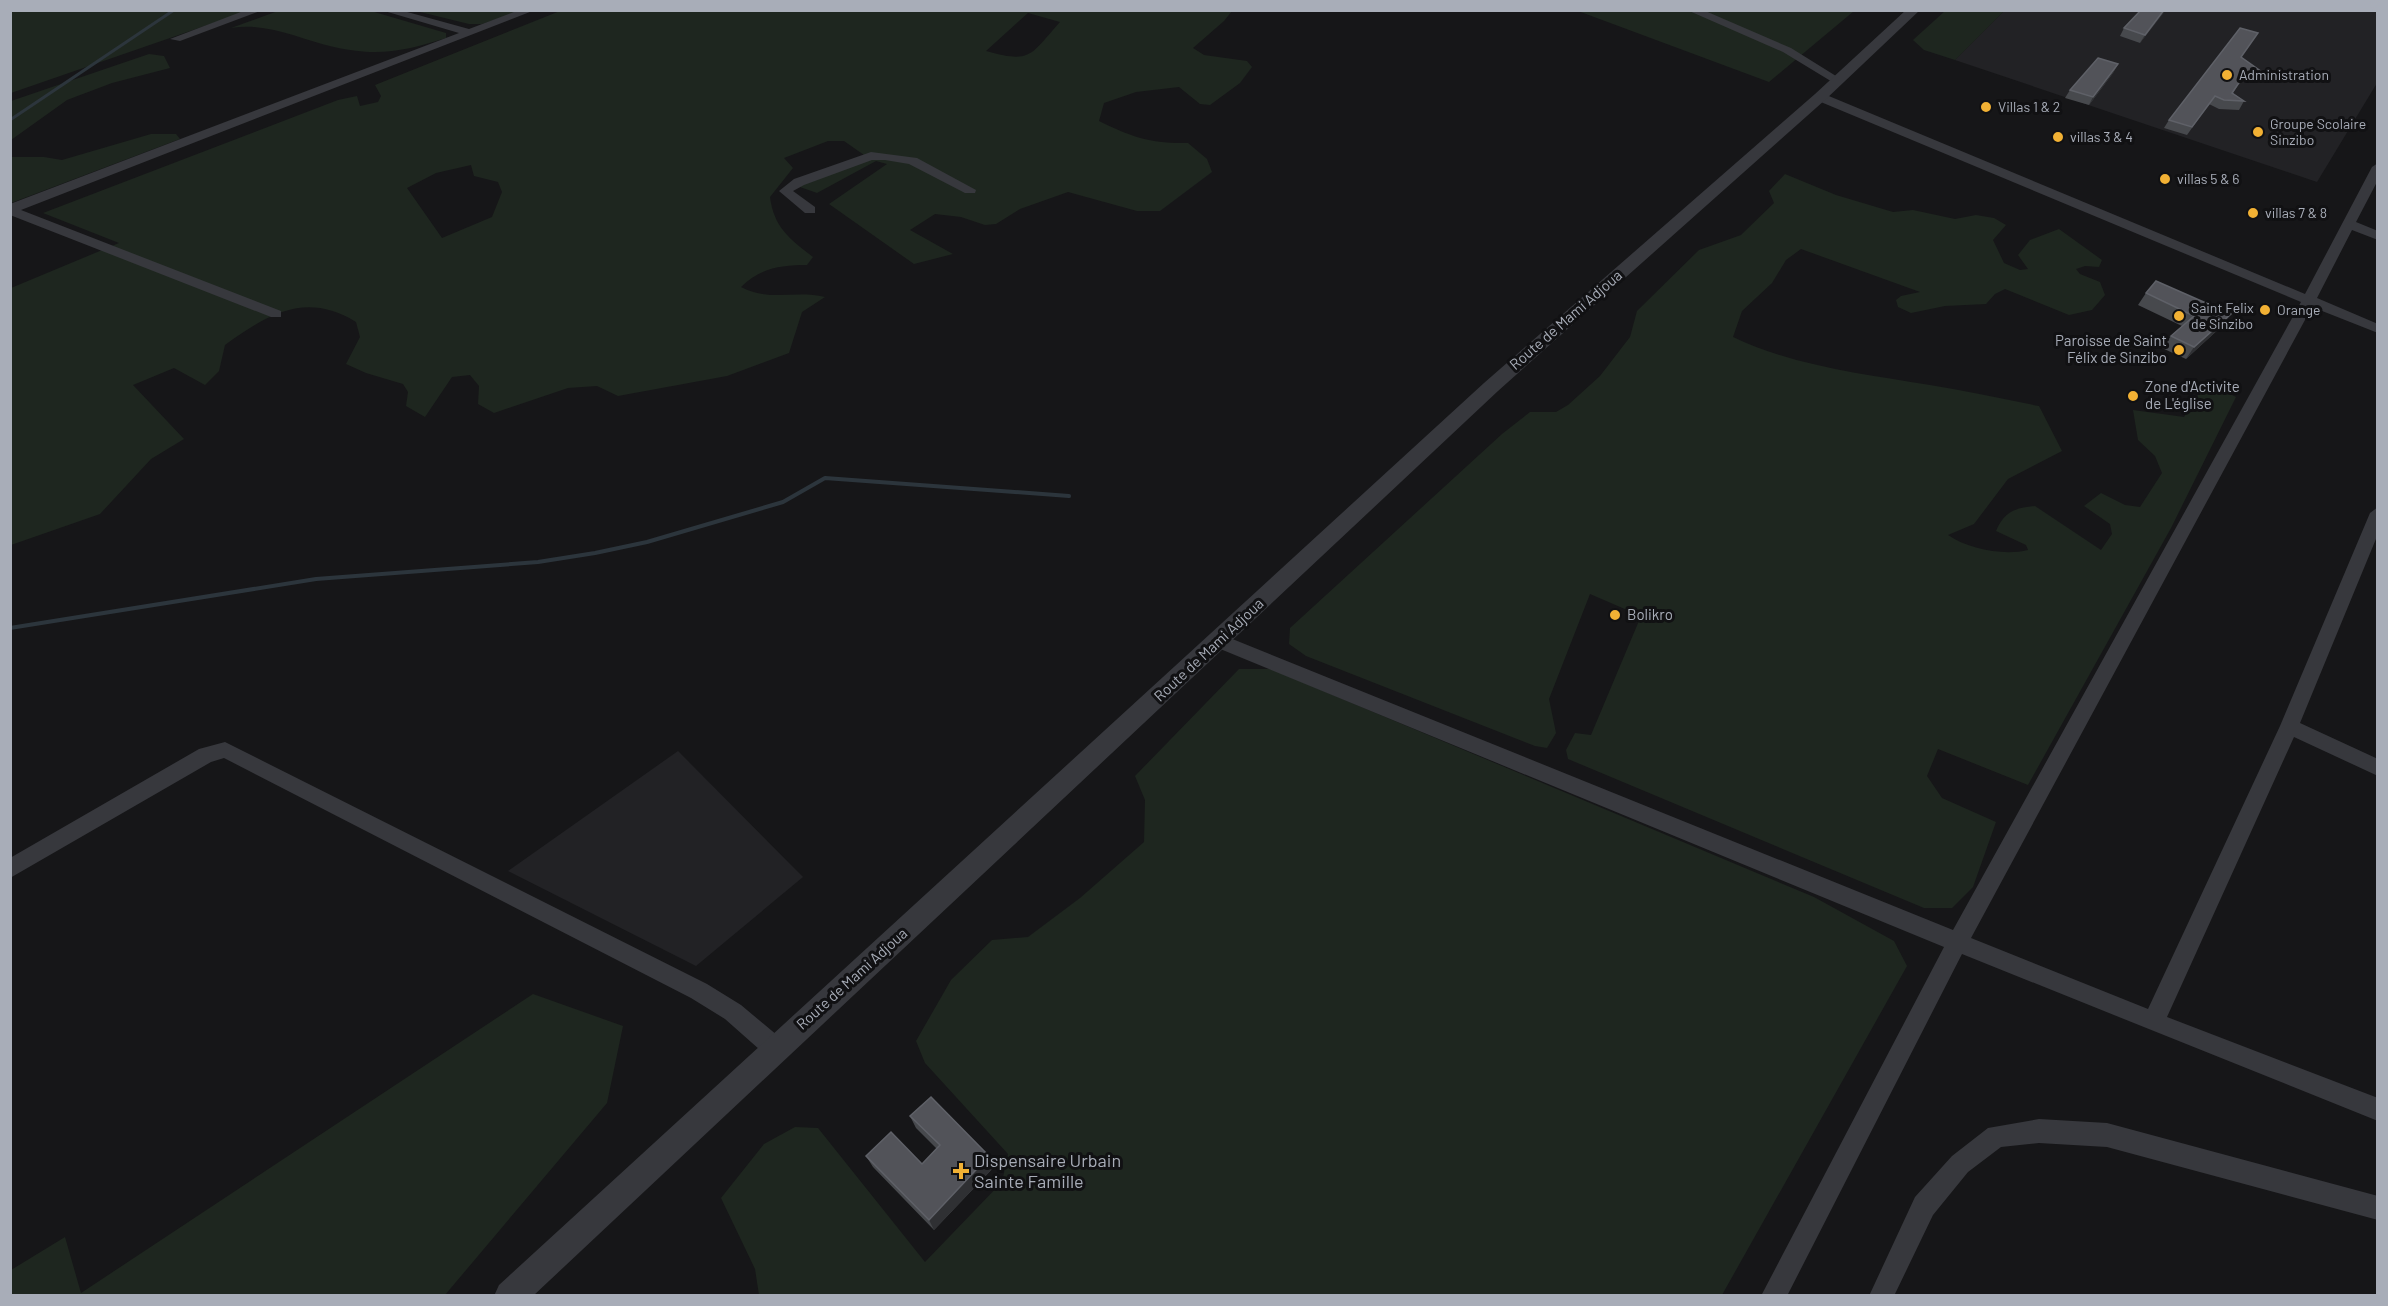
<svg xmlns="http://www.w3.org/2000/svg" width="2388" height="1306" viewBox="0 0 2388 1306" font-family="Barlow,sans-serif">
  <style>
    .built { fill: #222225 }
    .green { fill: #1e261f; fill-rule: evenodd }
    .lines { fill: none; stroke-linecap: round; stroke-linejoin: round }
    .stream-far1 { stroke: #2c353c; stroke-width: 3 }
    .stream { stroke: #2c353c; stroke-width: 4 }
    .minor { fill: #37383d; fill-rule: evenodd }
    .tertiary { fill: #37383d; fill-rule: evenodd }
    .wall { fill: #47494d }
    .shaded-wall { fill: #2f3033 }
    .building { fill: #525359; stroke: #5f6168; stroke-width: 1.5 }
    .poi-dot { fill: #f2b134; stroke: #111113; stroke-width: 2 }
    .labels { text-anchor: middle; stroke-width: 6; stroke-linejoin: round; paint-order: stroke }
    .far-poi-label { font-size: 14px; fill: #a8adb8; stroke: #111113; text-anchor: start }
    .street-label { font-size: 15px; fill: #a8adb8; stroke: #111113 }
    .poi-label { font-size: 15px; fill: #a8adb8; stroke: #111113; text-anchor: start }
    .near-poi-label { font-size: 18px; fill: #a8adb8; stroke: #111113; text-anchor: start }
  </style>
  <rect width="100%" height="100%" fill="#161618"/>
  <g class="built">
    <polygon points="2004,11 2377,11 2377,83 2317,182 1955,60"/>
    <polygon points="678,751 803,877 696,966 508,871"/>
  </g>
  <g class="green">
    <polygon points="11,10 248,11 11,93"/>
    <path d="M278,11H371L446,33V38C405,51 378,57 334,47C299,39 267,22 231,28Z"/>
    <polygon points="416,11 521,11 482,24 469,24"/>
    <path d="M560,11H1232L1224,21L1193,48L1204,55L1247,61L1252,67L1240,83L1210,105L1200,104L1179,87L1136,92L1104,103L1099,121C1131,137 1152,144 1188,143L1207,159L1212,172L1160,211H1137L1068,192L1020,209L996,224L985,225L961,217L935,214L910,230L953,254L914,264L829,204L887,164L876,161L817,193L800,187L804,183L864,155L844,141H828L784,158L793,168L770,197C774,228 790,239 813,257L807,265C781,265 760,268 741,287C769,302 796,290 825,297L802,312L789,353L727,376L618,396L597,386L568,388L494,413L478,404L479,386L470,375L452,377L425,417L406,406L408,392L403,384L366,373L346,364L360,337L356,322C306,291 268,314 225,345L219,371L205,385L174,368L133,385L184,439L151,459L100,514L11,545V288L119,243L43,213L338,100L357,96L360,106L378,102L381,96L375,85ZM1028,13L1060,22C1030,55 1032,64 986,51ZM471,165L474,176L498,182L502,192L492,217L442,238L407,188L436,173Z"/>
    <polygon points="1578,11 1854,11 1769,82"/>
    <polygon points="1945,11 1945,10 2004,11 1955,60 1924,50 1913,40"/>
    <polygon points="149,54 164,56 170,68 112,83 67,100 11,140 11,101"/>
    <polygon points="151,134 176,134 180,139 11,203 11,157 44,157 62,160"/>
    <path d="M1785,174L1836,195L1893,212L1913,210L1955,219L1976,215L1994,218L2006,225L1993,240L2004,263L2020,270L2028,269L2018,255L2030,240L2059,229L2102,260L2099,267L2085,266L2076,269L2080,274L2100,282L2105,295L2092,310L2069,315L2005,289L1995,294L1986,304L1945,306L1911,313L1898,307L1896,300L1901,296L1920,292L1801,249L1786,260L1772,283L1742,311L1733,337C1794,366 1863,374 1930,385C1966,391 2003,399 2039,406L2062,451L2008,479L1974,524L1948,535C1968,549 2004,556 2028,550L2026,545L1996,531C2004,512 2014,508 2035,506L2101,550L2112,534L2110,524L2084,506L2101,493L2125,505L2140,507L2162,473L2155,456L2138,440L2133,410L2184,417L2203,387L2219,388L2236,397L2171,528L2028,785L1938,749L1927,776L1942,798L1996,822L1973,887L1952,908H1924L1568,759L1566,750L1575,733L1591,735L1641,616L1590,594L1549,699L1556,733L1547,748L1535,746L1306,656L1289,644L1290,628L1502,434L1530,412H1556L1568,405L1600,376L1630,337L1637,311L1699,250L1741,235L1774,203L1769,191Z"/>
    <polygon points="1239,669 1271,669 1814,897 1894,941 1907,966 1722,1295 759,1295 755,1269 721,1198 764,1144 795,1127 818,1128 925,1262 1002,1182 1008,1154 925,1063 916,1041 951,980 992,940 1028,937 1080,898 1144,842 1145,800 1135,776"/>
    <polygon points="533,994 623,1026 607,1103 445,1295 11,1295 11,1270 65,1237 81,1293"/>
  </g>
  <g class="lines">
    <polyline class="stream-far1" points="10,120 174,10"/>
    <polyline class="stream" points="10,628 316,579 538,562 595,553 647,542 783,502 825,478 1069,496"/>
    <g class="minor">
      <polygon points="246,10 263,10 180,41 170,39"/>
      <polygon points="381,10 400,10 469,29 519,10 535,10 21,210 281,311 281,317 271,317 10,215 10,204 459,33"/>
      <polygon points="1687,10 1703,10 1791,48 1844,81 1834,83 1783,52"/>
      <polygon points="1816,94 1824,94 2305,294 2372,167 2378,163 2378,180 2356,222 2378,231 2378,240 2352,230 2317,298 2378,324 2378,333 2312,307 1971,938 2148,1009 2280,726 2370,513 2378,507 2378,534 2300,723 2378,759 2378,776 2294,737 2167,1017 2378,1098 2378,1121 1962,954 1787,1296 1761,1296 1944,947 1213,646 1210,641 1213,636 1225,636 1953,930 2301,302 1816,100"/>
      <polygon points="871,152 917,158 976,190 975,193 965,193 909,164 885,160 872,160 804,185 793,191 815,207 815,213 805,213 779,191 794,179"/>
      <polygon points="225,742 707,984 741,1005 784,1041 787,1049 784,1057 776,1060 768,1057 725,1019 691,998 224,758 211,762 10,878 10,858 199,749"/>
      <polygon points="2039,1119 2107,1123 2378,1196 2378,1220 2107,1147 2039,1143 2001,1147 1968,1172 1933,1215 1894,1296 1869,1296 1915,1197 1952,1156 1988,1128"/>
    </g>
    <polygon class="tertiary" points="1906,10 1920,10 1825,100 1498,391 533,1296 494,1296 499,1285 1484,383 1815,94"/>
  </g>
  <g class="wall">
    <polygon points="2141,10 2165,10 2140,43 2120,36 2124,28"/>
    <polygon points="2242,58 2262,72 2256,80 2241,81 2233,93 2244,101 2239,110 2219,109 2209,104 2187,135 2164,128 2169,120"/>
    <polygon points="2118,64 2113,73 2089,105 2065,98 2070,90"/>
    <polygon points="2146,293 2222,326 2186,359 2162,348 2171,336 2182,326 2138,305"/>
    <polygon points="910,1116 993,1168 934,1230 873,1167 866,1156 922,1164 937,1149 916,1128"/>
  </g>
  <g class="shaded-wall">
    <polygon points="2164,10 2165,10 2163,14 2140,43 2145,35"/>
    <polygon points="2118,64 2113,73 2089,105 2093,97"/>
    <polygon points="2231,314 2222,326 2186,359 2194,347"/>
    <polygon points="989,1156 993,1168 934,1230 929,1220"/>
  </g>
  <g class="building">
    <polygon points="2141,10 2164,10 2145,35 2124,28"/>
    <polygon points="2240,28 2258,33 2241,57 2262,72 2246,72 2232,93 2244,101 2224,100 2215,96 2192,127 2169,120"/>
    <polygon points="2098,58 2118,64 2093,97 2070,90"/>
    <polygon points="2156,281 2231,314 2194,347 2171,336 2194,316 2146,293"/>
    <polygon points="931,1097 989,1156 929,1220 866,1156 891,1132 922,1164 940,1145 910,1116"/>
  </g>
  <g class="poi-dot">
    <circle cx="2227" cy="75" r="6"/>
    <circle cx="1986" cy="107" r="6"/>
    <circle cx="2258" cy="132" r="6"/>
    <circle cx="2058" cy="137" r="6"/>
    <circle cx="2165" cy="179" r="6"/>
    <circle cx="2253" cy="213" r="6"/>
    <circle cx="2265" cy="310" r="6"/>
    <circle cx="2179" cy="316" r="6"/>
    <circle cx="2179" cy="350" r="6"/>
    <circle cx="2133" cy="396" r="6"/>
    <circle cx="1615" cy="615" r="6"/>
    <path d="M958 1162h6v6h6v6h-6v6h-6v-6h-6v-6h6z"/>
  </g>
  <g class="labels">
    <g class="far-poi-label">
      <text x="2239" y="80">Administration</text>
      <text x="1998" y="112">Villas 1 &amp; 2</text>
      <text x="2270" y="129">Groupe Scolaire<tspan x="2270" dy="16">Sinzibo</tspan></text>
      <text x="2070" y="142">villas 3 &amp; 4</text>
      <text x="2177" y="184">villas 5 &amp; 6</text>
      <text x="2265" y="218">villas 7 &amp; 8</text>
      <text x="2191" y="313">Saint Felix<tspan x="2191" dy="16">de Sinzibo</tspan></text>
      <text x="2277" y="315">Orange</text>
    </g>
    <g class="street-label">
      <text transform="translate(1566 320) rotate(-41)" y="5">Route de Mami Adjoua</text>
      <text transform="translate(1209 650) rotate(-43)" y="5">Route de Mami Adjoua</text>
      <text transform="translate(852 979) rotate(-42)" y="5">Route de Mami Adjoua</text>
    </g>
    <g class="poi-label">
      <text x="2167" y="346" text-anchor="end">Paroisse de Saint<tspan x="2167" dy="17">Félix de Sinzibo</tspan></text>
      <text x="2145" y="392">Zone d'Activite<tspan x="2145" dy="17">de L'église</tspan></text>
      <text x="1627" y="620">Bolikro</text>
    </g>
    <g class="near-poi-label">
      <text x="974" y="1167">Dispensaire Urbain<tspan x="974" dy="21">Sainte Famille</tspan></text>
    </g>
  </g>
  <rect width="2388" height="1306" fill="none" stroke="#a8adb8" stroke-width="24"/>
</svg>
